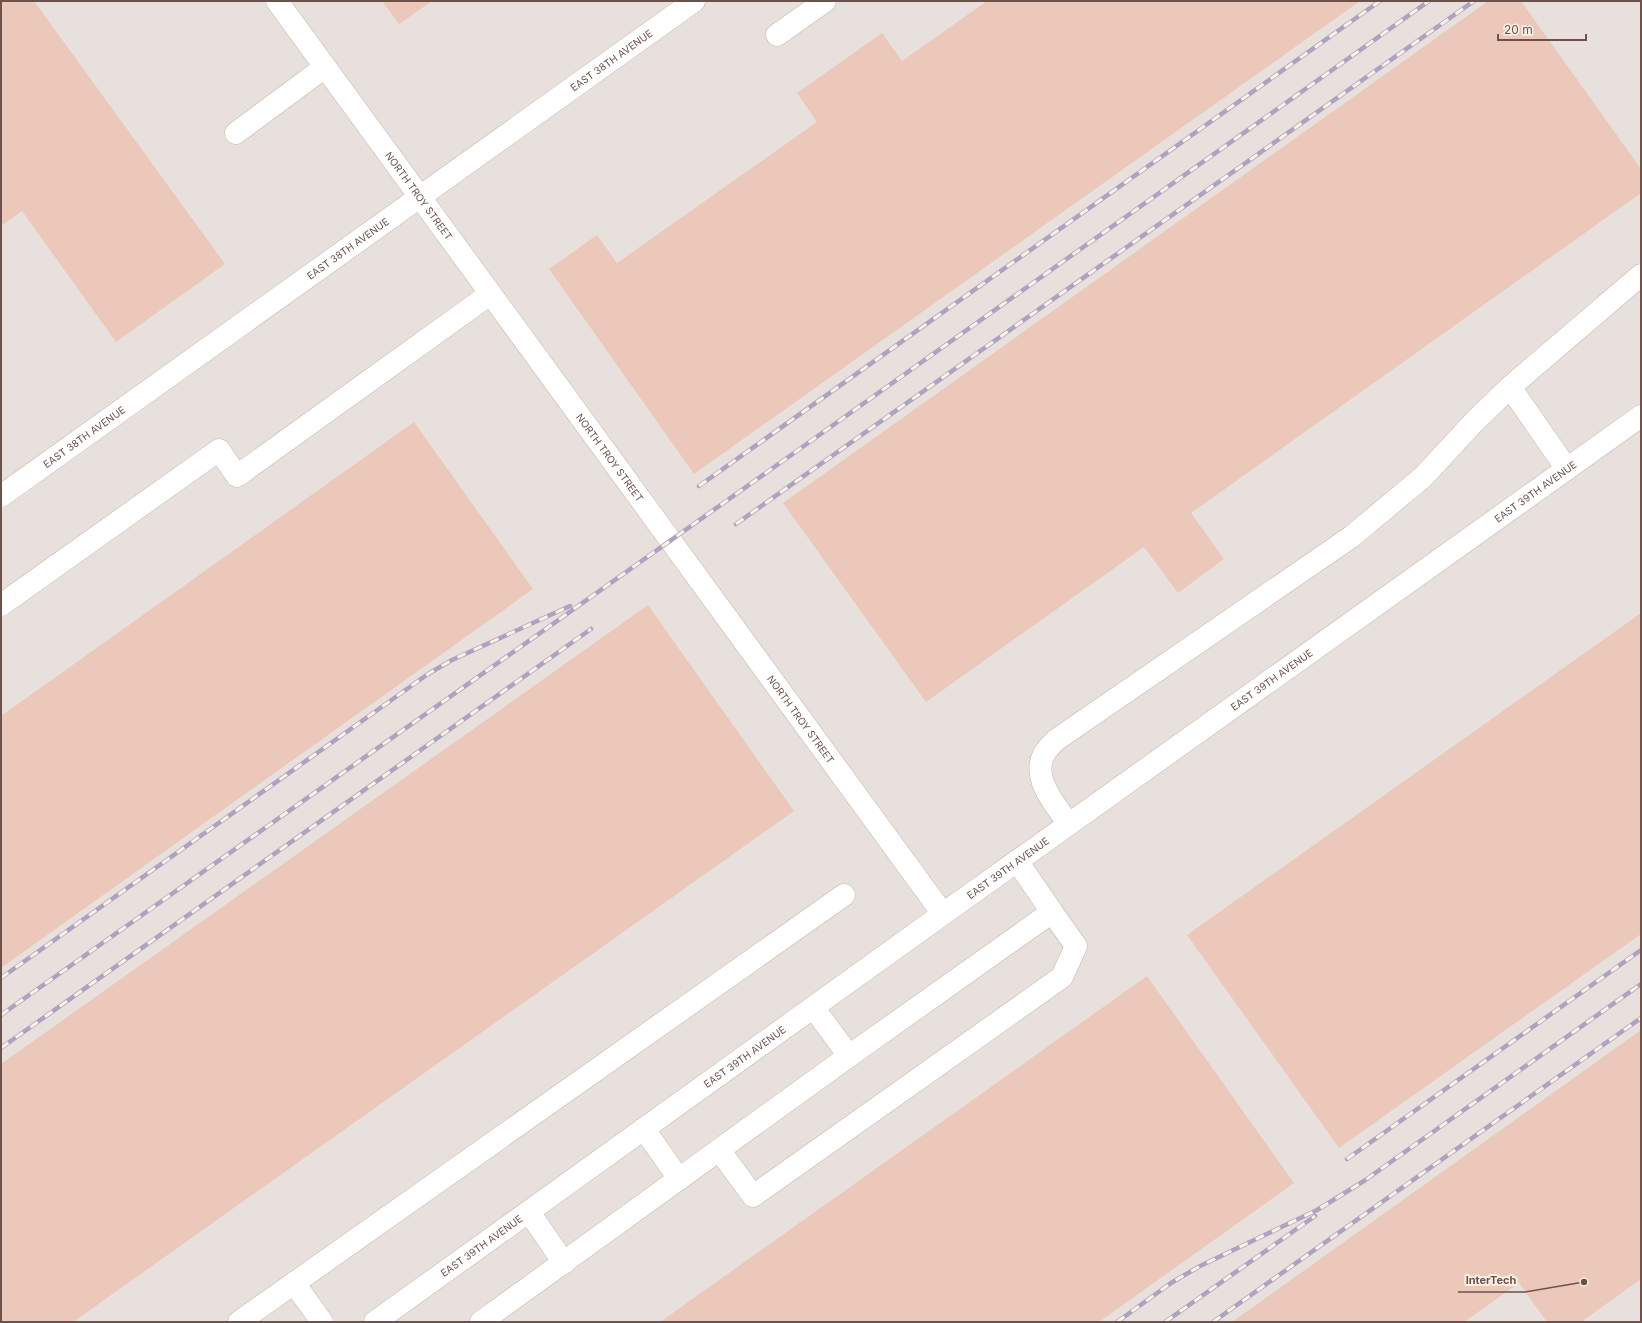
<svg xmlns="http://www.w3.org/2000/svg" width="1642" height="1323" viewBox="0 0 1642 1323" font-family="Inter,sans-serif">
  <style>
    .industrial { fill: #e8e0dc }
    .building { fill: #ecc8bb }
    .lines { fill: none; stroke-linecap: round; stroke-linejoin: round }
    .minor-casing { stroke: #c8b3aa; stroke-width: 23 }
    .minor { stroke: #fff; stroke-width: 22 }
    .rail-casing { stroke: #aea2c0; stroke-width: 4.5 }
    .rail { stroke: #fdf1e6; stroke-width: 3; stroke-dasharray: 9; stroke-linecap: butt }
    .labels { text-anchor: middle; stroke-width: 4; stroke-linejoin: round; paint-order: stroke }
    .street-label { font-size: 10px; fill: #6d524b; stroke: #fdf1e6 }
    .leader { fill: none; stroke: #6d524b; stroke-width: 1.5 }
    .callout-dot { fill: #6d524b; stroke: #fdf1e6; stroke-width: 1.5 }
    .callout-label { font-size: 11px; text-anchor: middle; font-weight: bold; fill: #6d524b; stroke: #fdf1e6; stroke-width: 4; stroke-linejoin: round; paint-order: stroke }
  </style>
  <rect width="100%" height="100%" fill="#f9ece1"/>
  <rect class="industrial" x="1" y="1" width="1640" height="1321"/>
  <g class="building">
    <polygon points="1,1 34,1 225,264 116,342 22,211 1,226"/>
    <polygon points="382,1 432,1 399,24"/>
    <polygon points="987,1 1360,1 694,474 549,269 597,235 617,263 817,122 797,93 882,33 902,61"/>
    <polygon points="1488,1 1521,1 1641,169 1641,193 1191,513 1224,559 1178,593 1144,547 926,702 783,503"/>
    <polygon points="414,422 533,589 1,968 1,716"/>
    <polygon points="648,605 794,811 73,1322 1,1322 1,1064"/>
    <polygon points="1641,613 1641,934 1339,1148 1187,935"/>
    <polygon points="1147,976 1294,1183 1099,1322 660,1322"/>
    <polygon points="1641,1030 1641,1279 1581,1322 1547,1322 1519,1283 1464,1322 1232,1322"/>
  </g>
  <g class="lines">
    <g class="minor-casing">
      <g id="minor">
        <path id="s1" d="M277,1L943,914"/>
        <polyline points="777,35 825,1"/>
        <polyline points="236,133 325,67"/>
        <polyline points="1510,387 1567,469"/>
        <path id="s2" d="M1,496L694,1"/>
        <polyline points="1,605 219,450 237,476 490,294"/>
        <path d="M1069,824C1056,806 1031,778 1044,754C1047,749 1052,744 1056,740L1351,537L1423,477L1473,423L1510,387L1641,275"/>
        <polyline points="813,1007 849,1056"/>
        <polyline points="644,1129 679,1179"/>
        <polyline points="720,1151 753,1196 1062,977 1076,946 1052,912"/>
        <polyline points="529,1212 564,1263"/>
        <polyline points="294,1283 322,1322"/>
        <polyline points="239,1322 844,895"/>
        <path id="s3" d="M375,1322L943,914L1641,416"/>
        <polyline points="481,1322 849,1056 1052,912 1017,861"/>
      </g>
    </g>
    <use href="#minor" class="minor"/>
    <g class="rail-casing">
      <g id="rail">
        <polyline points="699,486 1380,1"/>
        <polyline points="736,524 1474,1"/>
        <polyline points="1,978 428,674 452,660 570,606"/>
        <polyline points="1,1015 794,453 1429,1"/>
        <polyline points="1,1048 591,629"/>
        <polyline points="1347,1159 1641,950"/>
        <polyline points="1117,1322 1171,1283 1200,1266 1317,1210 1364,1181 1641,984"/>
        <polyline points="1165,1322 1315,1216"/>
        <polyline points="1213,1322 1641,1018"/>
      </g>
    </g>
    <use href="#rail" class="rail"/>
  </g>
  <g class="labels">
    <g class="street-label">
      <text dy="4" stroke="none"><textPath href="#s2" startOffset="750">EAST 38TH AVENUE</textPath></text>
      <text dy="4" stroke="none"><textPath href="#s1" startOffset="241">NORTH TROY STREET</textPath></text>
      <text dy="4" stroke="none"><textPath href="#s2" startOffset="426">EAST 38TH AVENUE</textPath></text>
      <text dy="4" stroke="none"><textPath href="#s2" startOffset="102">EAST 38TH AVENUE</textPath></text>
      <text dy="4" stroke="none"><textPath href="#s1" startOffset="565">NORTH TROY STREET</textPath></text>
      <text dy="4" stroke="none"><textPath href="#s3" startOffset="1427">EAST 39TH AVENUE</textPath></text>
      <text dy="4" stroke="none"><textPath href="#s3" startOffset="1103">EAST 39TH AVENUE</textPath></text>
      <text dy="4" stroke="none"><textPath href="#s1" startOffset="889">NORTH TROY STREET</textPath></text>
      <text dy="4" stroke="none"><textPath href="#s3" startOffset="779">EAST 39TH AVENUE</textPath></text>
      <text dy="4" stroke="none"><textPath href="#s3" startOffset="455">EAST 39TH AVENUE</textPath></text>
      <text dy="4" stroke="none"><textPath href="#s3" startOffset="131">EAST 39TH AVENUE</textPath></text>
    </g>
  </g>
  <path class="leader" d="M1584 1282L1525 1292H1458"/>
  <circle class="callout-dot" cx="1584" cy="1282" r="4"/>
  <g class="callout-label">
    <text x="1491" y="1284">InterTech</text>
  </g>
  <rect width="1642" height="1323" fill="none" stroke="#6d524b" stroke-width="4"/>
  <path d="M1498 34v6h88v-6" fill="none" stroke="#6d524b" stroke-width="2"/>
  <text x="1504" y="34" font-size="12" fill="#6d524b" stroke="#fdf1e6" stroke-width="3" paint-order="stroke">20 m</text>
</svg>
